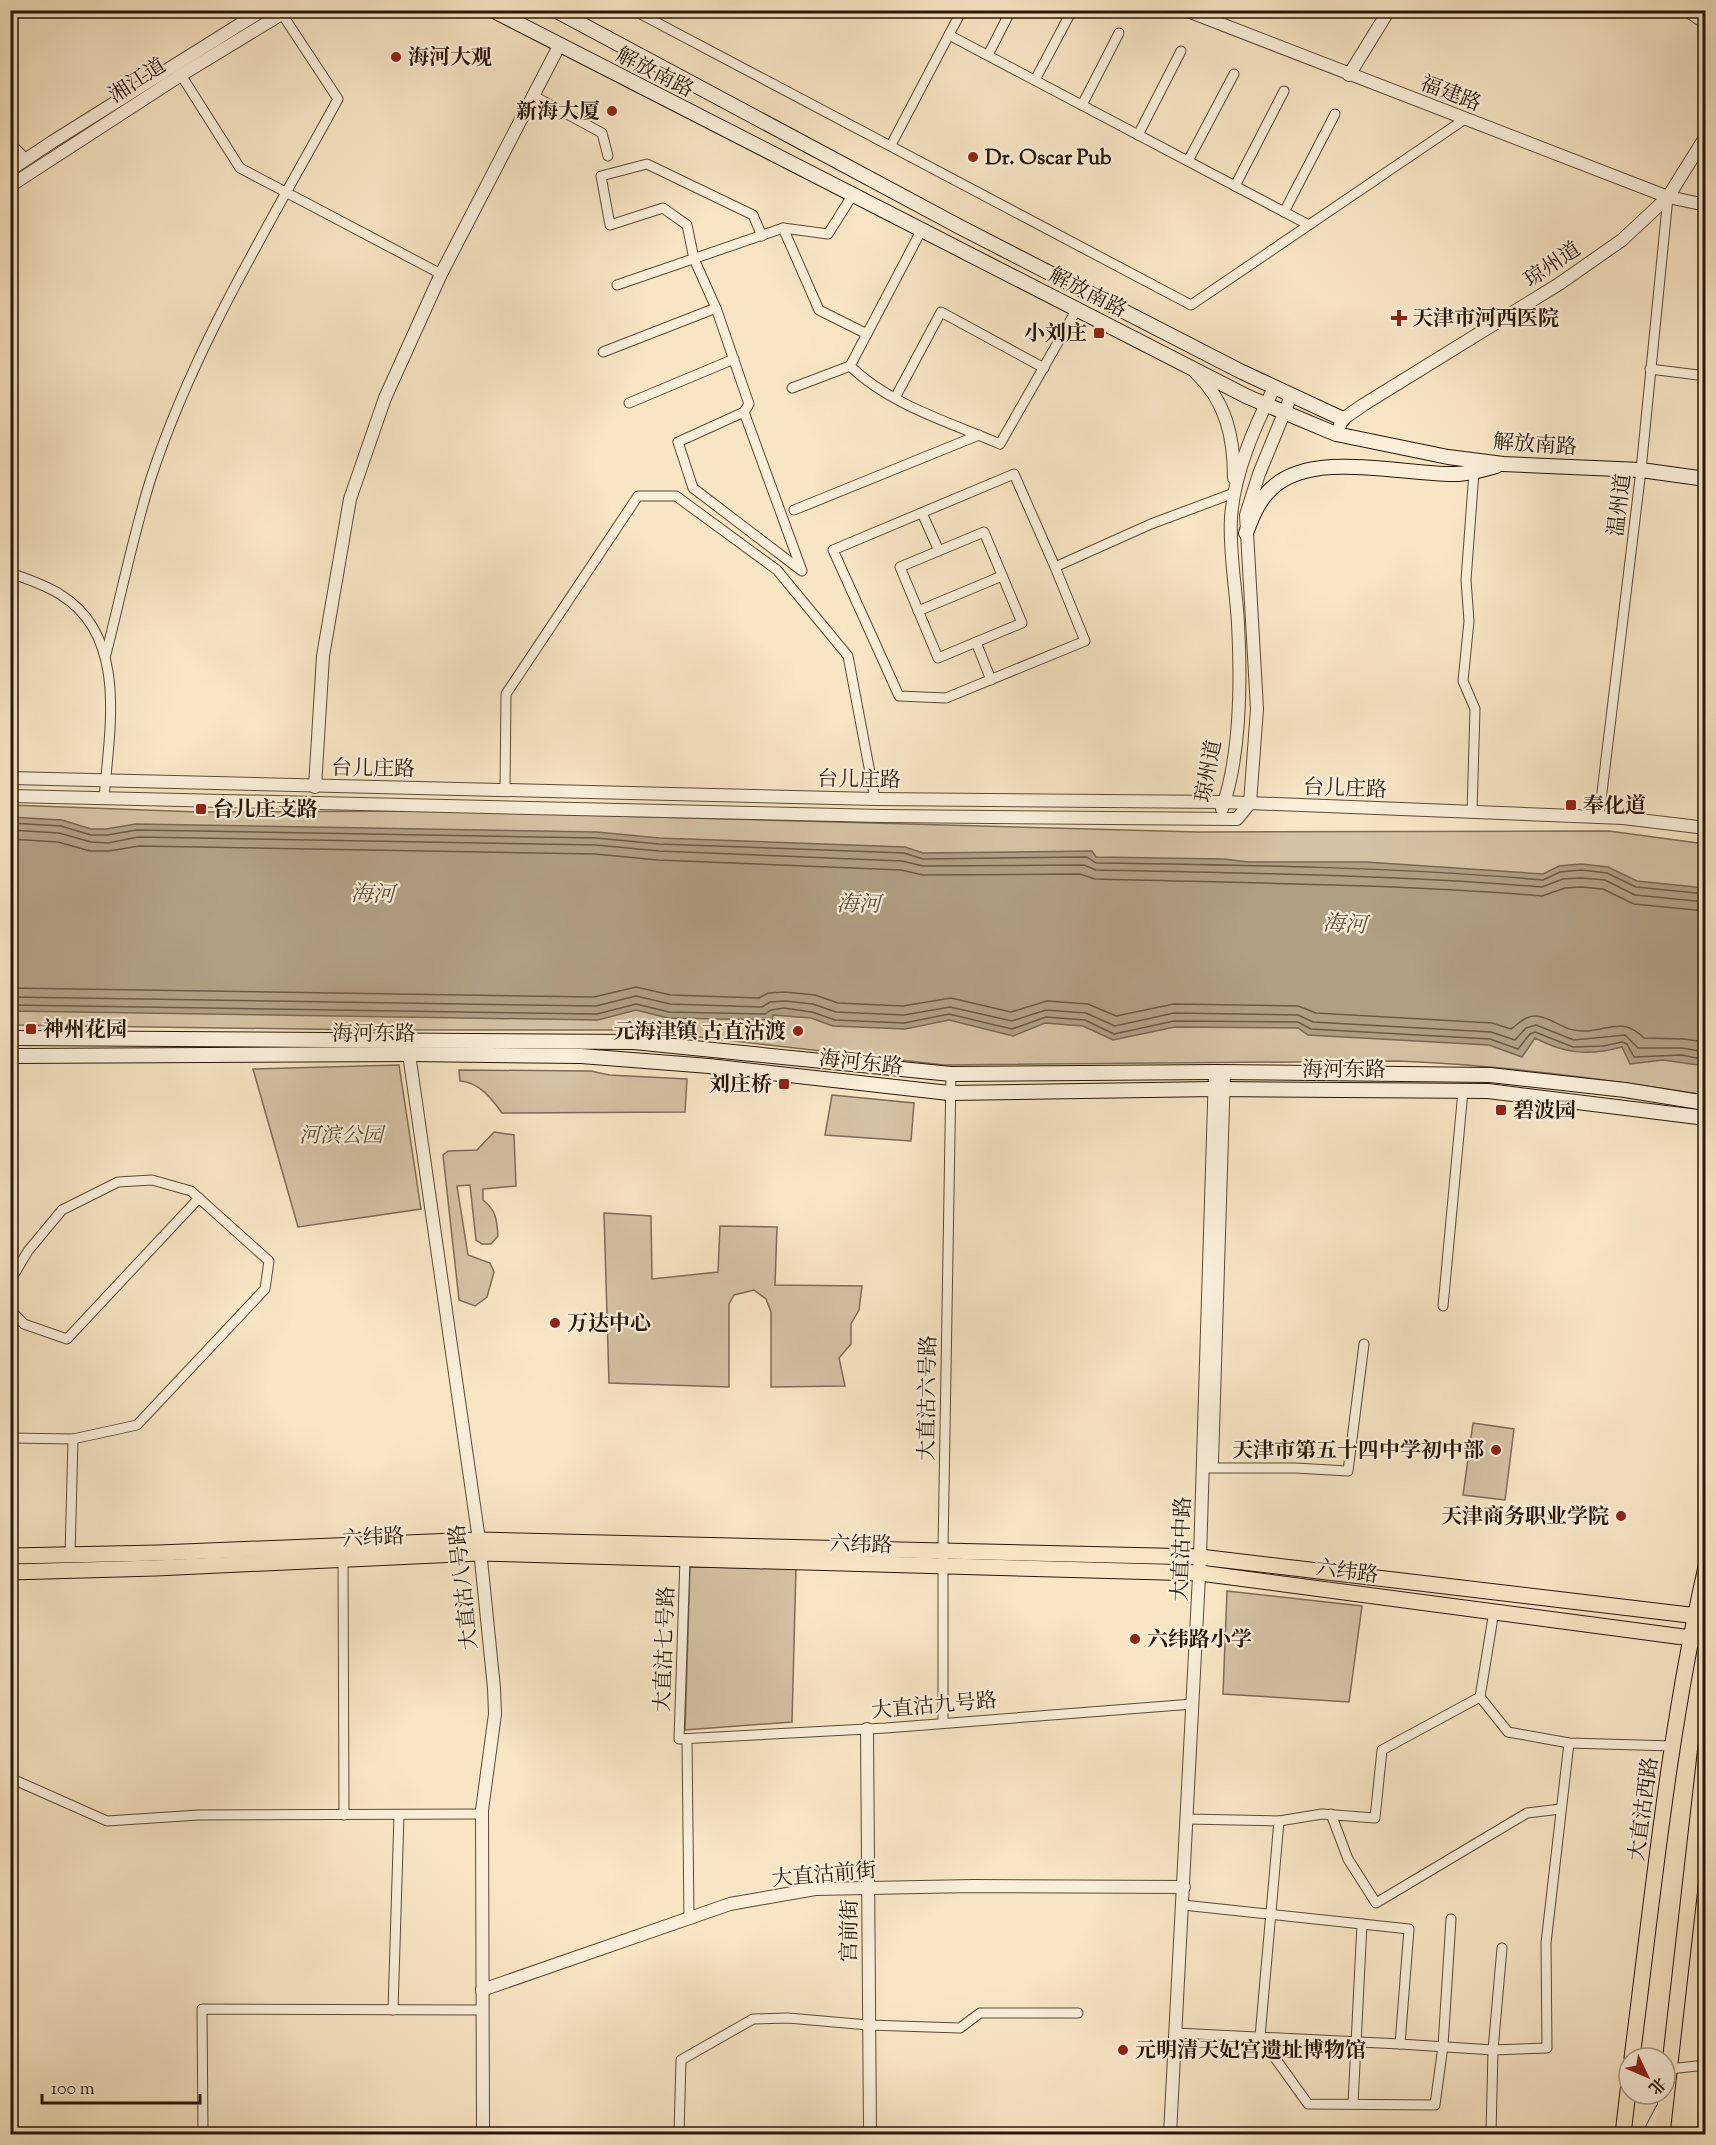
<svg xmlns="http://www.w3.org/2000/svg" width="1716" height="2145" viewBox="0 0 1716 2145" font-family="'Sorts Mill Goudy','Noto Serif SC',serif">
  <style>
    .green { fill: #d4c2a4; stroke: #7e6c55; stroke-width: 1.5 }
    .water { fill: #b09f83; stroke: #796851; stroke-width: 1.5 }
    .lines { fill: none; stroke-linecap: round; stroke-linejoin: round }
    .shore { stroke: #6c5a44; stroke-width: 1.5 }
    .minor-casing { stroke: #5b4a36; stroke-width: 11 }
    .tertiary-casing { stroke: #5b4a36; stroke-width: 14 }
    .secondary-casing { stroke: #271606; stroke-width: 16 }
    .primary-casing { stroke: #271606; stroke-width: 17 }
    .minor { stroke: #faeed9; stroke-width: 9 }
    .tertiary { stroke: #faeed9; stroke-width: 12 }
    .secondary { stroke: #faeed9; stroke-width: 14 }
    .primary { stroke: #f7e5c4; stroke-width: 15 }
    .poi-dot { fill: #8f2418; stroke: #faeed9; stroke-width: 2 }
    .labels { text-anchor: middle; stroke-width: 4.5; stroke-linejoin: round; paint-order: stroke }
    .poi-label { font-size: 21px; font-weight: bold; fill: #271606; stroke: #faeed9; text-anchor: start }
    .street-label { font-size: 21px; fill: #271606; stroke: #faeed9 }
    .park-label { font-size: 21px; font-style: italic; fill: #5b4a35; stroke: #faeed9 }
    .water-label { font-size: 22px; font-style: italic; fill: #5e4d38; stroke: #faeed9 }
  </style>
  <rect width="100%" height="100%" fill="#f7e5c4"/>
  <filter id="stains"><feTurbulence type="fractalNoise" baseFrequency=".00333" numOctaves="4"/><feColorMatrix values="0 0 0 0 .2 0 0 0 0 .09 0 0 0 0 .02 0 0 0 .5 -.17"/></filter>
  <radialGradient id="worn" r=".72"><stop offset=".6" stop-color="#630" stop-opacity="0"/><stop offset="1" stop-color="#630" stop-opacity=".3"/></radialGradient>
  <g class="green">
    <path d="M10,805L199,812L435,811L1198,832L1609,831L1705,844V1095C1603,1079 1501,1065 1398,1061L944,1065L638,1030H373L11,1025Z"/>
    <polygon points="399,1065 421,1209 298,1227 253,1069"/>
    <path d="M459,1070L591,1071L609,1075L687,1079L685,1112L502,1113C492,1099 479,1082 460,1081Z"/>
    <polygon points="832,1095 914,1103 911,1141 825,1135"/>
    <path d="M494,1132L514,1135L516,1186L483,1189V1200C496,1210 497,1220 498,1236L491,1244H482L476,1240L470,1185L457,1186L468,1255L490,1263L494,1272L487,1297L475,1306L459,1300L443,1155L448,1151L477,1150Z"/>
    <polygon points="604,1213 651,1216 652,1279 718,1272 720,1226 777,1227 775,1285 862,1286 859,1310 851,1324 851,1344 839,1358 845,1386 771,1387 771,1312 766,1299 754,1290 734,1295 729,1304 729,1387 609,1383"/>
    <polygon points="1473,1423 1514,1429 1505,1500 1463,1495"/>
    <polygon points="690,1567 796,1568 792,1722 685,1730"/>
    <polygon points="1227,1591 1362,1606 1349,1702 1223,1694"/>
  </g>
  <path class="water" d="M10,817L62,820L91,829H106L136,824L597,832L659,838L905,847L923,853L1092,851L1096,857L1224,859L1248,862H1366L1543,874L1559,866L1581,864L1608,867L1637,881L1705,888V1066L1663,1060L1630,1064L1622,1047C1589,1056 1565,1054 1535,1038L1522,1057L1489,1045L1308,1035L1298,1028L1175,1027L1113,1040L1083,1026L1045,1023L1013,1036L949,1020L905,1029L833,1026L811,1018L773,1015L772,1020L668,1018L636,1010L598,1020L11,1011Z"/>
  <g class="lines">
    <g class="shore">
      <path d="M10,823L61,826L91,835H107L137,830L596,838L659,844L904,853L923,859L1087,857L1096,863C1245,865 1394,867 1543,880L1560,872L1581,870L1607,873L1636,887L1706,894"/>
      <path d="M10,830L59,833L91,842L108,843L138,837L596,845L659,851L902,861L923,866L1084,865L1096,870C1245,873 1394,875 1542,887L1563,879L1581,878L1605,880L1635,895L1706,902"/>
      <path d="M10,839L58,842L90,851H109L139,846L595,854L658,860L901,870L923,875L1080,874L1095,879C1244,883 1393,884 1542,896L1565,888L1581,887L1603,889L1634,904L1706,911"/>
      <path d="M10,988L594,997L636,987L671,995L759,998L768,993L785,992L815,995L838,1003L903,1006L951,998L1011,1012L1047,1001L1088,1004L1116,1016L1174,1004L1298,1006L1316,1013L1492,1023L1511,1029C1519,1024 1524,1016 1535,1016C1549,1016 1561,1028 1574,1030C1604,1036 1618,1013 1644,1038L1683,1039L1706,1042"/>
      <polyline points="10,997 596,1006 636,996 670,1004 762,1007 770,1002 785,1001 813,1004 836,1012 904,1015 950,1007 1012,1021 1046,1010 1086,1013 1115,1026 1174,1013 1298,1015 1313,1022 1491,1032 1515,1040 1526,1028 1536,1025 1574,1040 1625,1035 1638,1048 1682,1048 1706,1052"/>
      <polyline points="10,1005 597,1014 636,1004 669,1012 765,1014 771,1010 784,1008 812,1012 835,1020 904,1023 949,1014 1012,1029 1046,1017 1085,1020 1114,1034 1174,1021 1298,1022 1311,1029 1490,1039 1518,1049 1530,1034 1535,1032 1573,1047 1603,1046 1622,1042 1627,1044 1634,1057 1682,1055 1706,1060"/>
    </g>
    <g class="minor-casing">
      <g id="minor">
        <polyline points="633,10 1191,305 1465,119"/>
        <polyline points="1684,10 1706,25"/>
        <polyline points="949,35 1307,224"/>
        <polyline points="988,55 1011,10"/>
        <polyline points="181,75 240,168 441,274"/>
        <polyline points="1035,80 1069,16"/>
        <polyline points="534,96 602,133 608,156"/>
        <polyline points="1082,105 1119,33"/>
        <polyline points="1138,135 1181,51"/>
        <polyline points="10,143 26,159"/>
        <polyline points="891,145 962,10"/>
        <polyline points="1188,161 1234,74"/>
        <polyline points="1235,186 1284,91"/>
        <polyline points="1284,212 1335,114"/>
        <polyline points="783,228 819,310 867,334"/>
        <path d="M921,231L850,366C890,405 949,422 1000,444L1077,309"/>
        <polyline points="617,285 783,228 828,234 852,196"/>
        <polyline points="603,352 716,308"/>
        <polyline points="1650,369 1706,376"/>
        <polyline points="792,388 850,366"/>
        <polyline points="895,398 941,312 1044,368"/>
        <polyline points="629,403 734,359"/>
        <polyline points="744,412 678,442 693,488 802,571 744,412 749,404 716,308 694,259 687,225 663,208 610,225 601,176 647,164 753,215 762,236"/>
        <polyline points="794,510 979,435"/>
        <polyline points="922,513 939,551"/>
        <polygon points="984,532 1022,623 938,658 900,567"/>
        <polyline points="1055,567 1085,641 946,698 899,696 833,550 1014,474 1055,567 1151,524 1234,493"/>
        <path d="M10,573C27,579 46,585 61,595C129,637 109,732 104,798"/>
        <polyline points="918,611 1002,576"/>
        <polyline points="976,642 991,680"/>
        <path d="M106,654C121,596 133,535 151,478C195,344 271,222 338,99L282,14"/>
        <polyline points="505,789 506,694 638,496 676,496 777,570 848,656 875,799"/>
        <polyline points="1472,813 1475,709 1463,681 1469,621 1466,580 1474,472"/>
        <polyline points="1599,817 1641,470 1668,197"/>
        <polyline points="10,1281 28,1251 62,1210 118,1182 152,1180 191,1191 269,1261 265,1289 137,1425 73,1439 70,1555"/>
        <polyline points="1443,1306 1463,1091"/>
        <polyline points="10,1310 24,1324 67,1339 199,1198"/>
        <polyline points="10,1438 73,1439"/>
        <polyline points="1203,1468 1295,1468 1348,1471 1364,1344"/>
        <polyline points="685,1559 679,1739 886,1728 1193,1704"/>
        <polyline points="343,1560 344,1815"/>
        <polyline points="1480,1697 1508,1732 1569,1743 1673,1746"/>
        <polyline points="943,1723 943,1550 951,1074"/>
        <polyline points="687,1741 689,1918"/>
        <polyline points="10,1778 107,1821 199,1815 482,1814"/>
        <polyline points="1331,1814 1348,1859 1376,1903 1527,1813 1561,1809"/>
        <polyline points="1187,1819 1279,1821 1322,1814 1375,1818 1382,1750 1480,1697 1494,1611"/>
        <polyline points="1279,1821 1260,2037 1308,2104 1435,2105 1443,2046 1451,1919"/>
        <polyline points="1183,1905 1409,1929 1400,2044 1493,2050 1547,2048 1546,1943 1569,1743"/>
        <polyline points="393,2010 399,1815"/>
        <polyline points="1176,2033 1400,2044"/>
        <polyline points="1669,2069 1706,2065"/>
        <polyline points="1353,2104 1362,1924"/>
        <polyline points="203,2134 202,2009 482,2010"/>
        <polyline points="679,2134 681,2060 753,2019 788,2018 868,2025 960,2028 980,2013 1078,2013"/>
        <polyline points="1491,2134 1493,2050 1502,1948"/>
      </g>
    </g>
    <g class="tertiary-casing">
      <g id="tertiary">
        <polyline points="1185,10 1668,197 1706,205"/>
        <polyline points="1349,75 1389,10"/>
        <polyline points="10,170 52,142 263,10"/>
        <polyline points="10,186 181,75 288,10"/>
        <path d="M1195,372C1226,401 1234,437 1234,478"/>
        <polyline points="1336,434 1343,419 1363,405 1559,284 1622,240 1668,197 1706,136"/>
        <polyline points="10,778 875,799 1224,802 1623,818 1706,828"/>
        <polyline points="315,787 323,656 350,499 385,398 441,274 559,46"/>
        <polyline points="10,796 882,816 1237,819 1250,803 1257,709 1246,515 1259,474 1291,396"/>
        <path d="M1222,809C1241,755 1241,679 1238,623C1236,588 1229,552 1231,518C1234,473 1254,428 1274,388"/>
        <polyline points="408,1047 479,1540 494,1688 495,1714 482,1810 483,2134"/>
        <polyline points="1212,1462 1224,1072"/>
        <polyline points="867,1729 870,2134"/>
        <polyline points="482,1990 730,1904 815,1889 973,1886 1184,1887"/>
        <polyline points="1170,2134 1200,1557 1215,1072"/>
        <polyline points="1649,2134 1662,2109"/>
      </g>
    </g>
    <g class="secondary-casing">
      <g id="secondary">
        <polyline points="492,10 1248,397 1336,434 1448,457 1503,464 1641,470 1706,479"/>
        <polyline points="555,10 960,227 1240,371 1343,419"/>
        <path d="M1246,533C1252,517 1258,501 1271,489C1312,449 1402,475 1455,474C1469,474 1482,470 1496,466"/>
        <polyline points="10,1038 634,1042 951,1074 1215,1072 1490,1075 1625,1090 1706,1103"/>
        <polyline points="10,1056 409,1054 581,1056 709,1066 949,1093 1215,1089 1488,1091 1706,1118"/>
      </g>
    </g>
    <g class="primary-casing">
      <g id="primary">
        <polyline points="10,1556 159,1553 479,1540 1200,1557 1706,1617"/>
        <polyline points="10,1572 156,1568 479,1553 1200,1573 1706,1640"/>
        <path d="M1632,2058C1653,1894 1669,1729 1706,1567"/>
        <polyline points="1623,2134 1629,2083"/>
        <polyline points="1662,2134 1706,1746"/>
      </g>
    </g>
    <use href="#minor" class="minor"/>
    <use href="#tertiary" class="tertiary"/>
    <use href="#secondary" class="secondary"/>
    <use href="#primary" class="primary"/>
  </g>
  <g class="poi-dot">
    <circle cx="396" cy="57" r="6"/>
    <circle cx="612" cy="111" r="6"/>
    <circle cx="973" cy="157" r="6"/>
    <path d="M1396 309h6v6h6v6h-6v6h-6v-6h-6v-6h6z"/>
    <rect x="1093" y="327" width="12" height="12" rx="3"/>
    <rect x="1565" y="799" width="12" height="12" rx="3"/>
    <rect x="195" y="803" width="12" height="12" rx="3"/>
    <rect x="25" y="1023" width="12" height="12" rx="3"/>
    <circle cx="798" cy="1031" r="6"/>
    <rect x="778" y="1078" width="12" height="12" rx="3"/>
    <rect x="1495" y="1104" width="12" height="12" rx="3"/>
    <circle cx="555" cy="1323" r="6"/>
    <circle cx="1496" cy="1450" r="6"/>
    <circle cx="1621" cy="1516" r="6"/>
    <circle cx="1135" cy="1639" r="6"/>
    <circle cx="1123" cy="2050" r="6"/>
  </g>
  <g class="labels">
    <g class="poi-label">
      <text x="408" y="64">海河大观</text>
      <text x="600" y="118" text-anchor="end">新海大厦</text>
      <text x="985" y="164">Dr. Oscar Pub</text>
      <text x="1412" y="325">天津市河西医院</text>
      <text x="1087" y="340" text-anchor="end">小刘庄</text>
      <text x="1583" y="812">奉化道</text>
      <text x="213" y="816">台儿庄支路</text>
      <text x="43" y="1036">神州花园</text>
      <text x="786" y="1038" text-anchor="end">元海津镇 古直沽渡</text>
      <text x="772" y="1091" text-anchor="end">刘庄桥</text>
      <text x="1513" y="1117">碧波园</text>
      <text x="567" y="1330">万达中心</text>
      <text x="1484" y="1457" text-anchor="end">天津市第五十四中学初中部</text>
      <text x="1609" y="1523" text-anchor="end">天津商务职业学院</text>
      <text x="1147" y="1646">六纬路小学</text>
      <text x="1135" y="2057">元明清天妃宫遗址博物馆</text>
    </g>
    <g class="street-label">
      <text transform="translate(655 72) rotate(27)" y="7">解放南路</text>
      <text transform="translate(137 80) rotate(-33)" y="7">湘江道</text>
      <text transform="translate(1451 93) rotate(21)" y="7">福建路</text>
      <text transform="translate(1552 264) rotate(-34)" y="7">琼州道</text>
      <text transform="translate(1088 292) rotate(27)" y="7">解放南路</text>
      <text transform="translate(1535 444) rotate(4)" y="7">解放南路</text>
      <text transform="translate(1619 505) rotate(-83)" y="7">温州道</text>
      <text transform="translate(373 768) rotate(1)" y="7">台儿庄路</text>
      <text transform="translate(1208 771) rotate(-79)" y="7">琼州道</text>
      <text transform="translate(859 779) rotate(1)" y="7">台儿庄路</text>
      <text transform="translate(1345 788) rotate(2)" y="7">台儿庄路</text>
      <text x="374" y="1040">海河东路</text>
      <text transform="translate(861 1062) rotate(6)" y="7">海河东路</text>
      <text x="1344" y="1076">海河东路</text>
      <text transform="translate(927 1398) rotate(-89)" y="7">大直沽六号路</text>
      <text transform="translate(373 1537) rotate(-3)" y="7">六纬路</text>
      <text transform="translate(861 1544) rotate(2)" y="7">六纬路</text>
      <text transform="translate(1181 1549) rotate(-88)" y="7">大直沽中路</text>
      <text transform="translate(1347 1571) rotate(7)" y="7">六纬路</text>
      <text transform="translate(463 1587) rotate(-96)" y="7">大直沽八号路</text>
      <text transform="translate(664 1649) rotate(-88)" y="7">大直沽七号路</text>
      <text transform="translate(934 1705) rotate(-5)" y="7">大直沽九号路</text>
      <text transform="translate(1643 1809) rotate(-82)" y="7">大直沽西路</text>
      <text transform="translate(824 1874) rotate(-5)" y="7">大直沽前街</text>
      <text transform="translate(849 1931) rotate(-89)" y="7">宫前街</text>
    </g>
    <g class="park-label">
      <text x="341" y="1142">河滨公园</text>
    </g>
    <g class="water-label">
      <text transform="translate(373 893) rotate(1)" y="8">海河</text>
      <text transform="translate(859 903) rotate(1)" y="8">海河</text>
      <text transform="translate(1345 923) rotate(3)" y="8">海河</text>
    </g>
  </g>
  <rect width="1716" height="2145" fill="none" stroke="#f7e5c4" stroke-width="36"/>
  <rect x="12" y="12" width="1692" height="2121" fill="none" stroke="#271606" stroke-width="3"/>
  <rect x="18" y="18" width="1680" height="2109" fill="none" stroke="#271606" stroke-width="1.5"/>
  <g transform="translate(1647 2076) rotate(134)"><circle r="28" fill="#faeed9" stroke="#a69885" stroke-width="1.5"/>
  <path d="M0-4.5L10 22L0 15L-10 22Z" fill="#8f2418"/>
  <text y="-9" font-size="16" font-weight="bold" text-anchor="middle" fill="#271606">北</text>
  </g>
  <path d="M42 2094v9h158v-9" fill="none" stroke="#271606" stroke-width="3"/>
  <text x="51" y="2094" font-size="18" fill="#271606" stroke="#faeed9" stroke-width="4.5" paint-order="stroke">100 m</text>
  <rect width="100%" height="100%" filter="url(#stains)"/>
  <rect width="100%" height="100%" fill="url(#worn)"/>
</svg>
